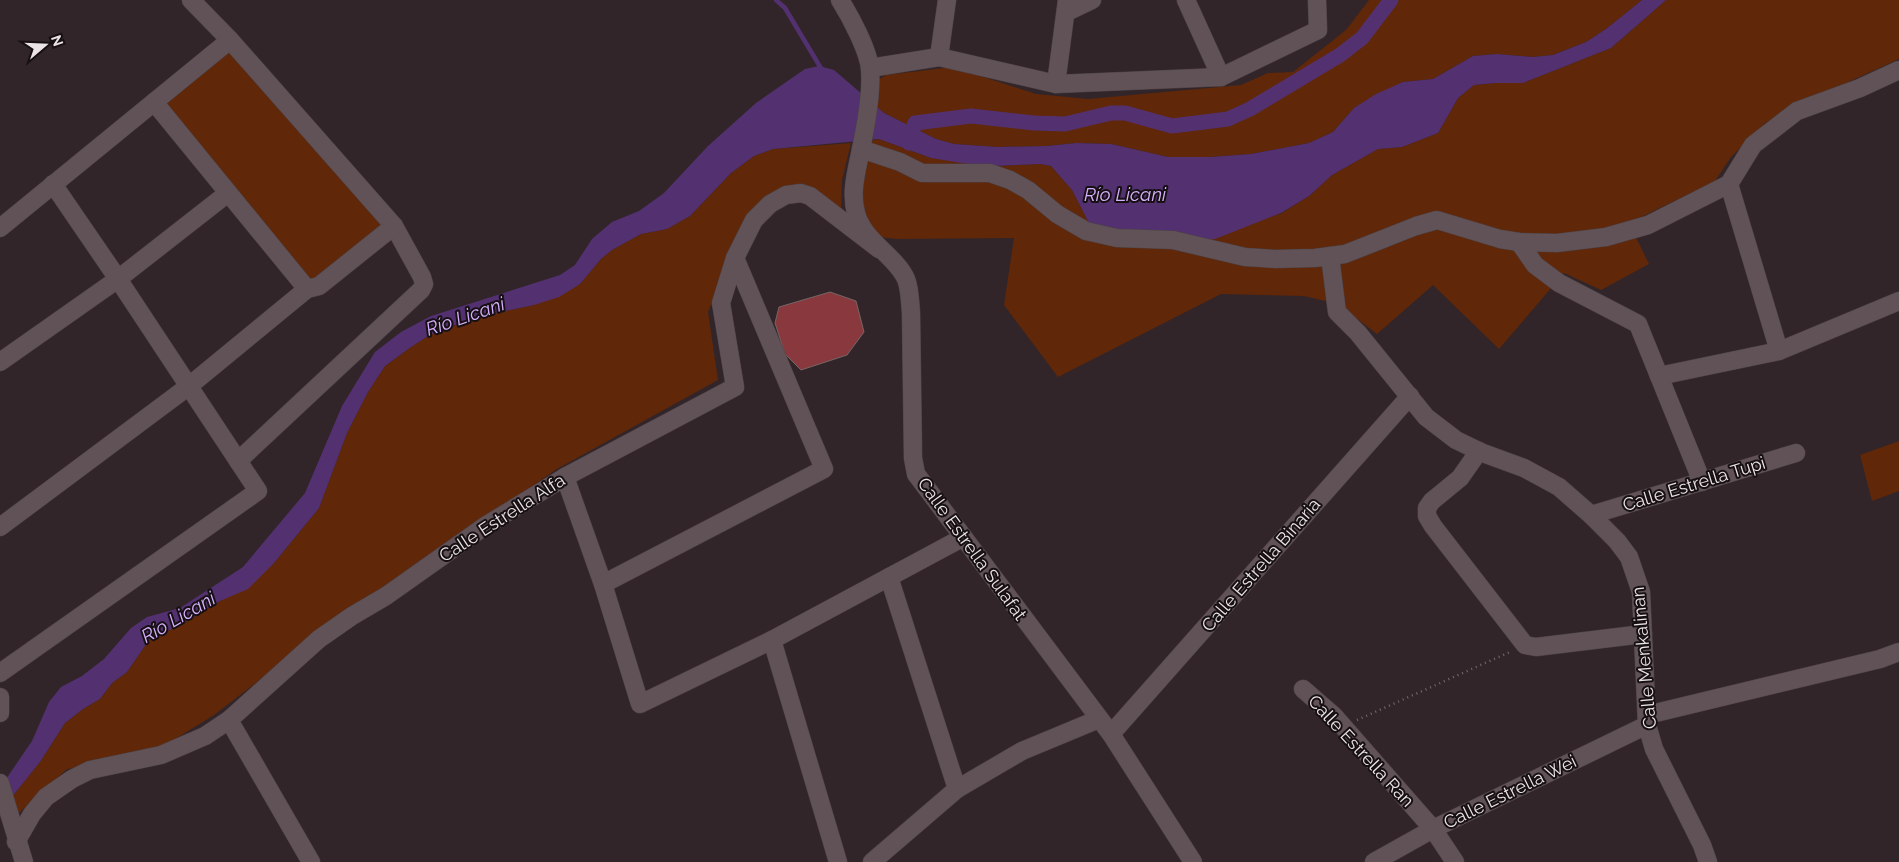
<svg xmlns="http://www.w3.org/2000/svg" width="1899" height="862" viewBox="0 0 1899 862" font-family="Raleway,sans-serif">
  <style>
    .green { fill: #602709 }
    .water { fill: #533171 }
    .lines { fill: none; stroke-linecap: round; stroke-linejoin: round }
    .stream { stroke: #533171; stroke-width: 4.5 }
    .canal { stroke: #533171; stroke-width: 15 }
    .building { fill: #89383d; stroke: #756665 }
    .minor-casing { stroke: #4c4145; stroke-width: 19 }
    .path { stroke: #74696d; stroke-width: 2.5; stroke-dasharray: 1 4; stroke-linecap: butt }
    .minor { stroke: #605257; stroke-width: 18 }
    .labels { text-anchor: middle; stroke-width: 4; stroke-linejoin: round; paint-order: stroke }
    .street-label { font-size: 18px; fill: #ece3e6; stroke: #161012 }
    .water-label { font-size: 19px; font-style: italic; fill: #d6b0fd; stroke: #161012 }
  </style>
  <rect width="100%" height="100%" fill="#312529"/>
  <g class="green">
    <polygon points="1369,0 1642,0 1606,29 1586,42 1553,55 1533,57 1497,54 1473,56 1433,79 1403,82 1354,108 1333,132 1309,143 1251,154 1210,157 1168,157 1111,144 1076,143 1047,146 998,147 954,144 936,139 884,113 875,106 876,81 886,75 953,67 1036,94 1088,99 1241,85 1268,73 1293,72 1346,30"/>
    <polygon points="1666,0 1899,0 1899,59 1813,98 1765,123 1731,157 1715,181 1629,223 1649,264 1601,290 1564,273 1499,349 1433,285 1377,334 1338,304 1304,296 1221,294 1058,377 1004,305 1014,238 897,239 870,236 861,195 869,141 879,139 931,158 992,166 1040,164 1051,166 1072,190 1090,225 1253,223 1282,213 1309,196 1332,175 1378,149 1402,147 1438,133 1458,98 1474,85 1495,83 1523,83 1611,48"/>
    <polygon points="230,51 383,227 310,282 164,103"/>
    <polygon points="851,143 842,180 841,216 785,188 763,198 750,214 708,312 718,380 557,469 331,625 214,715 149,755 116,764 67,769 19,813 11,798 40,762 65,723 83,709 100,699 112,683 127,672 149,640 182,624 220,601 274,563 319,508 347,433 368,392 385,366 411,347 428,336 472,318 534,305 580,284 601,259 612,250 641,234 667,229 690,216 731,173 754,156 773,149"/>
    <polygon points="1899,441 1899,491 1872,501 1860,455"/>
  </g>
  <polygon class="water" points="1642,0 1666,0 1611,48 1523,83 1495,83 1474,85 1458,98 1438,133 1402,147 1378,149 1332,175 1309,196 1281,213 1215,239 1184,242 1090,225 1072,190 1051,166 1040,164 992,166 968,164 931,158 879,139 773,149 754,156 731,173 690,216 667,229 641,234 612,250 601,259 580,284 559,297 534,305 472,318 428,336 411,347 385,366 368,392 347,433 319,508 274,563 248,589 220,601 182,624 149,640 127,672 112,683 100,699 83,709 65,723 40,762 11,798 6,779 32,741 49,702 61,687 82,676 104,659 131,628 147,617 180,608 243,567 305,493 342,406 375,352 401,332 431,316 560,275 575,265 592,239 612,222 639,211 664,193 708,146 756,103 805,69 819,66 834,70 884,113 936,139 954,144 998,147 1047,146 1076,143 1111,144 1168,157 1210,157 1251,154 1309,143 1333,132 1354,108 1376,94 1403,82 1433,79 1473,56 1497,54 1533,57 1553,55 1586,42 1606,29"/>
  <g class="lines">
    <polyline class="stream" points="776,0 785,8 822,70"/>
    <polyline class="canal" points="909,143 915,123 971,116 1034,123 1065,124 1111,113 1125,113 1172,126 1228,119 1250,109 1340,55 1362,38 1391,0"/>
  </g>
  <polygon class="building" points="830,292 856,301 864,332 847,355 801,370 785,354 775,323 779,307"/>
  <g class="lines">
    <g class="minor-casing">
      <g id="minor">
        <polyline points="191,0 230,40 394,226 422,277 424,284 421,290 238,461"/>
        <path d="M840,0C850,16 869,51 870,70C872,93 866,125 861,149C857,170 850,192 856,213C863,241 896,256 906,279C910,289 910,302 911,313L913,458L916,474L1111,734L1193,862"/>
        <polyline points="1186,0 1221,77"/>
        <polyline points="1067,12 1092,0"/>
        <polyline points="939,57 947,0"/>
        <polyline points="870,68 939,57 1056,84 1221,77 1318,30 1317,0"/>
        <polyline points="1056,84 1067,0"/>
        <polyline points="154,102 307,289"/>
        <polyline points="861,149 900,162 922,173 990,173 1010,180 1028,190 1057,214 1086,231 1117,238 1173,240 1245,257 1275,259 1315,258 1345,254 1416,226 1437,220 1500,239 1519,242 1557,243 1606,237 1648,225 1729,184 1753,145 1797,111 1860,88 1899,70"/>
        <polyline points="1729,184 1779,351"/>
        <polyline points="0,228 230,40"/>
        <polyline points="1519,242 1535,265 1559,283 1638,324 1702,482"/>
        <polyline points="1330,256 1337,312 1358,333 1426,417 1456,440 1483,453 1524,468 1559,487 1591,515 1617,541 1629,557 1641,592 1647,725 1654,749 1702,845 1708,862"/>
        <polyline points="0,362 118,279 228,193"/>
        <polyline points="1659,376 1779,351 1899,301"/>
        <polyline points="1479,451 1460,478 1432,501 1427,508 1427,516 1433,526 1525,645 1536,647 1643,634"/>
        <polyline points="565,477 603,584 640,704 772,640 962,538"/>
        <polyline points="1591,515 1796,453"/>
        <polyline points="0,527 189,386 307,289 319,286 394,226"/>
        <polyline points="889,577 957,789"/>
        <polyline points="603,584 824,469 735,258"/>
        <polyline points="772,640 838,862"/>
        <polyline points="0,673 258,491 118,279 53,184"/>
        <polyline points="1303,689 1334,716 1433,829 1455,862"/>
        <polyline points="0,697 0,713"/>
        <polyline points="1647,715 1880,659 1899,652"/>
        <polyline points="229,720 311,862"/>
        <polyline points="1111,734 1410,396"/>
        <polyline points="0,783 24,862"/>
        <polyline points="16,842 32,814 46,797 72,779 90,770 161,755 205,736 229,720 319,639 352,616 386,596 485,526 565,477 735,387 721,303 735,258 754,220 770,204 786,195 801,193 810,196 879,249"/>
        <polyline points="872,862 957,789 1022,751 1099,719"/>
        <polyline points="1374,862 1433,829 1647,725"/>
      </g>
    </g>
    <polyline class="path" points="1357,720 1510,652"/>
    <use href="#minor" class="minor"/>
  </g>
  <g class="labels">
    <g class="street-label">
      <text transform="translate(1694 484) rotate(-17)" y="6">Calle Estrella Tupi</text>
      <text transform="translate(502 518) rotate(-33)" y="6">Calle Estrella Alfa</text>
      <text transform="translate(972 549) rotate(54)" y="6">Calle Estrella Sulafat</text>
      <text transform="translate(1261 565) rotate(-49)" y="6">Calle Estrella Binaria</text>
      <text transform="translate(1644 658) rotate(-95)" y="6">Calle Menkalinan</text>
      <text transform="translate(1361 751) rotate(47)" y="6">Calle Estrella Ran</text>
      <text transform="translate(1510 792) rotate(-26)" y="6">Calle Estrella Wei</text>
    </g>
    <g class="water-label">
      <text x="1125" y="201">Río Licani</text>
      <text transform="translate(465 316) rotate(-19)" y="7">Río Licani</text>
      <text transform="translate(178 617) rotate(-30)" y="7">Río Licani</text>
    </g>
  </g>
  <g transform="translate(45 45) rotate(71)" stroke="#161012" stroke-width="4" paint-order="stroke">
  <path d="M0-4L9 19L0 12L-9 19Z" fill="#ece3e6"/>
  <text y="-8" font-size="14" font-weight="bold" text-anchor="middle" fill="#ece3e6">N</text>
  </g>
</svg>
